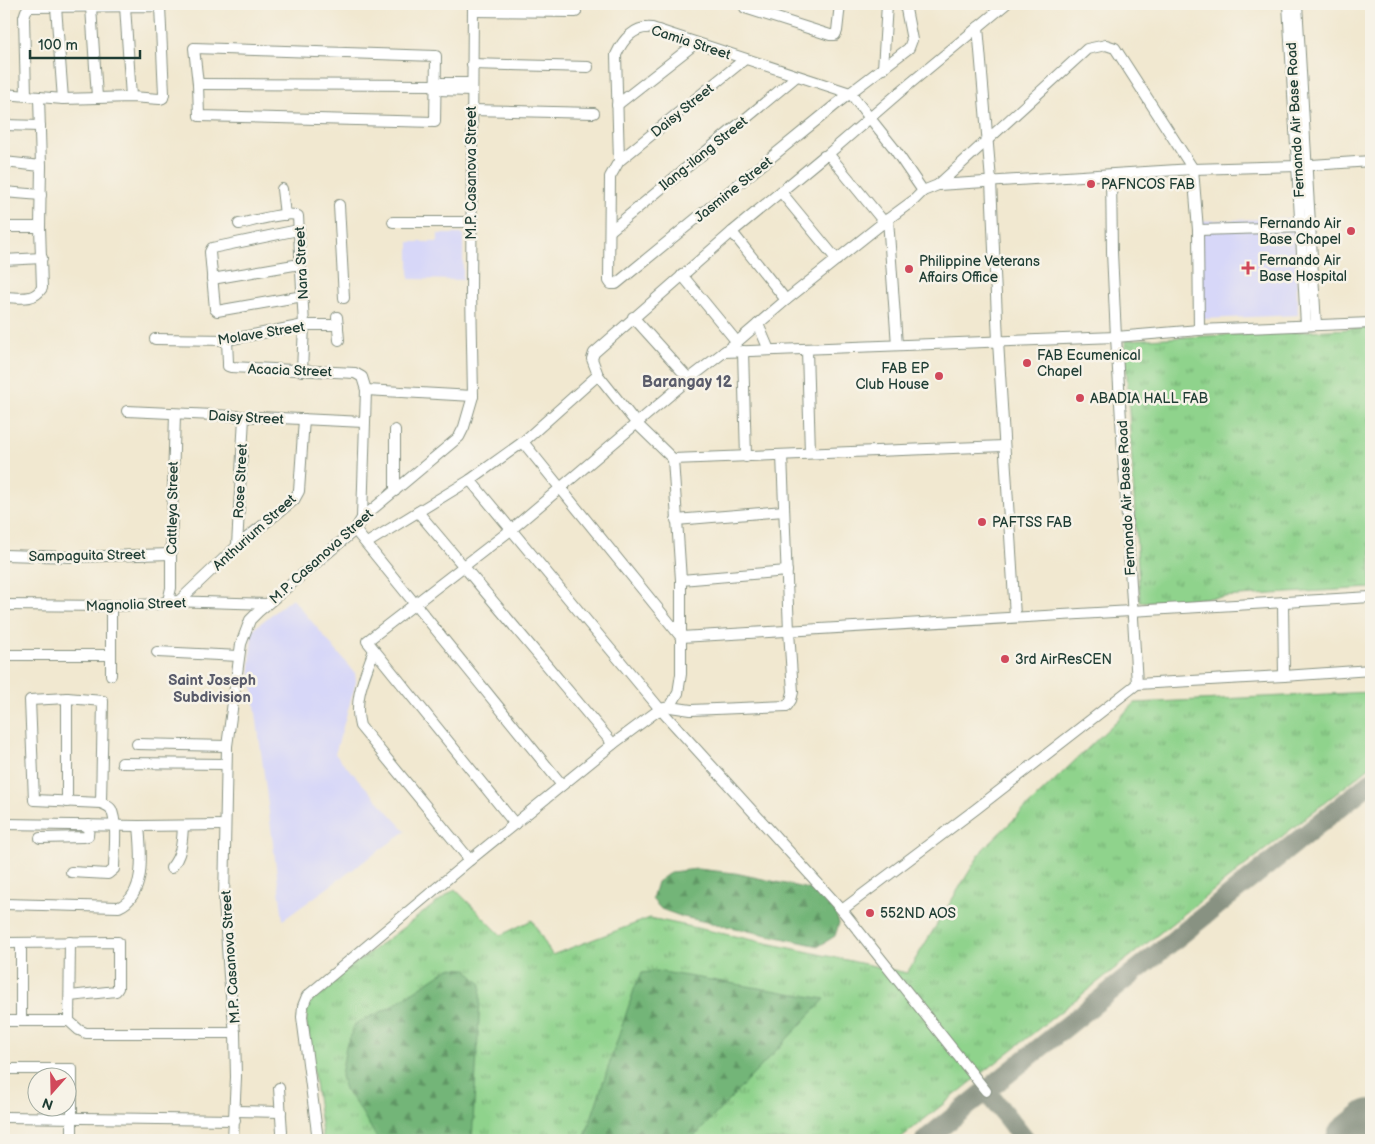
<svg xmlns="http://www.w3.org/2000/svg" width="1375" height="1144" viewBox="0 0 1375 1144" font-family="'Balsamiq Sans',sans-serif">
  <style>
    .built { fill: #d7d7f8 }
    .grass { fill: url(#grass-tufts); stroke: #578860 }
    .forest { fill: url(#forest-firs); stroke: #497956 }
    .lines { fill: none; stroke-linecap: round; stroke-linejoin: round }
    .taxiway { stroke: #889282; stroke-width: 20 }
    .runway { stroke: #889282; stroke-width: 50 }
    .minor-casing { stroke: #889282; stroke-width: 12 }
    .minor { stroke: #fff; stroke-width: 10 }
    .poi-dot { fill: #d1495b; stroke: #f7f3e8; stroke-width: 2 }
    .labels { text-anchor: middle; stroke-width: 5; stroke-linejoin: round; paint-order: stroke }
    .street-label { font-size: 14px; fill: #1f3d34; stroke: #f7f3e8 }
    .poi-label { font-size: 14px; fill: #1f3d34; stroke: #f7f3e8; text-anchor: start }
    .neighbourhood-label { font-size: 15px; font-weight: bold; fill: #5a5c6b; stroke: #f7f3e8 }
    .quarter-label { font-size: 16px; font-weight: bold; fill: #5a5c6b; stroke: #f7f3e8 }
  </style>
  <defs>
    <pattern id="grass-tufts" width="24" height="20" patternUnits="userSpaceOnUse" patternTransform="scale(1.25)"><rect width="24" height="20" fill="#8fd38c"/><path d="M3 7l-1-3M5 7V3M7 7l1-3M15 17l-1-3M17 17v-4M19 17l1-3" fill="none" stroke="#74ac73"/></pattern>
    <pattern id="forest-firs" width="22" height="20" patternUnits="userSpaceOnUse" patternTransform="scale(1.25)"><rect width="22" height="20" fill="#73b578"/><path d="M5 1l3.5 6h-7zM16 11l3.5 6h-7z" fill="#5e9463"/></pattern>
  </defs>
  <rect width="100%" height="100%" fill="#f7f3e8"/>
  <filter id="ink" filterUnits="userSpaceOnUse"><feTurbulence type="fractalNoise" baseFrequency=".02" numOctaves="2"/><feDisplacementMap in="SourceGraphic" scale="10" xChannelSelector="R" yChannelSelector="G"/><feConvolveMatrix kernelMatrix="1 2 1 2 8 2 1 2 1" color-interpolation-filters="sRGB"/></filter>
  <filter id="wash" filterUnits="userSpaceOnUse"><feTurbulence type="fractalNoise" baseFrequency=".0096" numOctaves="4" result="noise"/><feDisplacementMap in="SourceGraphic" scale="20" xChannelSelector="R" yChannelSelector="G"/><feGaussianBlur stdDeviation="1.12" result="paint"/><feColorMatrix in="noise" values="0 0 0 0 0 0 0 0 0 0 0 0 0 0 0 0 0 1.4 0 .05"/><feComposite in="paint" operator="in"/></filter>
  <g filter="url(#wash)">
    <rect width="100%" height="100%" fill="#f1e8d0"/>
    <g class="built">
      <polygon points="1294,218 1298,315 1202,319 1198,221"/>
      <polygon points="438,234 463,234 463,280 409,279 409,242 438,242"/>
      <polygon points="292,598 355,673 356,682 335,754 406,831 283,920 250,667 252,630"/>
    </g>
    <g class="grass">
      <polygon points="1371,328 1371,588 1140,602 1125,340"/>
      <polygon points="1371,692 1371,766 898,1140 323,1140 306,1019 308,1006 318,991 455,889 501,935 532,920 552,955 650,918 907,973 983,849 1135,703"/>
    </g>
    <g class="forest">
      <polygon points="697,869 735,873 818,891 832,903 839,923 835,936 819,946 683,917 661,909 652,899 657,882 671,872"/>
      <polygon points="449,968 466,969 481,984 472,1140 378,1140 361,1111 345,1089 341,1076 346,1046 355,1024 389,1008"/>
      <polygon points="657,971 825,999 691,1140 584,1140 635,987 642,973"/>
    </g>
    <g class="lines">
      <g class="taxiway">
        <polyline points="986,1091 1025,1140"/>
        <polyline points="925,1140 1371,782"/>
      </g>
      <polyline class="runway" points="1351,1140 1371,1124"/>
    </g>
  </g>
  <g filter="url(#ink)">
    <g class="lines">
      <g class="minor-casing">
        <g id="minor">
          <polyline points="744,4 745,8 830,35 835,35 837,31 840,4"/>
          <polyline points="1288,4 1306,325"/>
          <polyline points="1297,4 1316,325"/>
          <polyline points="125,6 131,97"/>
          <polyline points="56,7 63,99"/>
          <polyline points="91,7 97,97"/>
          <polyline points="473,11 576,12"/>
          <polyline points="978,27 991,181 998,341 1015,616"/>
          <polygon points="194,48 436,56 435,122 199,116 198,84"/>
          <polyline points="745,59 619,161 610,177 609,281 611,284 616,284 850,93 909,48 912,40 905,4"/>
          <polyline points="472,64 588,67"/>
          <polyline points="883,69 887,4"/>
          <polyline points="436,83 472,83"/>
          <polyline points="198,84 436,85"/>
          <polyline points="437,90 472,91"/>
          <polyline points="850,93 893,147 923,191"/>
          <polyline points="4,94 63,99 131,97 160,99 163,98 164,94 160,6 29,7 26,11 24,17 26,95"/>
          <polyline points="617,105 696,43"/>
          <polyline points="471,110 594,113"/>
          <polyline points="4,125 40,126"/>
          <polyline points="827,155 901,91 1006,4"/>
          <path d="M619,161L616,55C623,39 635,26 652,28L850,93"/>
          <polyline points="4,162 41,166"/>
          <polyline points="938,185 1087,49 1106,45 1115,48 1193,169 1198,230 1199,330"/>
          <polyline points="282,189 285,215"/>
          <polyline points="4,192 41,195"/>
          <polyline points="781,192 837,260"/>
          <polyline points="339,205 344,298"/>
          <polyline points="888,219 897,345"/>
          <polyline points="393,222 471,222"/>
          <polyline points="884,222 830,156 824,156 732,232 594,353 592,359 598,375 637,424 673,459 1004,446"/>
          <path d="M239,224C251,222 289,210 298,216L304,325L302,371"/>
          <polyline points="4,227 40,227"/>
          <polyline points="298,230 212,248 210,252 215,309 217,311 303,296"/>
          <polyline points="1198,230 1307,227"/>
          <polyline points="610,231 797,76"/>
          <polyline points="732,232 786,300"/>
          <polyline points="4,260 42,258"/>
          <polyline points="682,275 737,342"/>
          <polyline points="212,279 300,264"/>
          <path d="M4,297C19,297 33,302 42,288L40,227L41,166L39,97"/>
          <polyline points="337,317 339,340"/>
          <polyline points="633,317 689,379"/>
          <polyline points="758,324 769,350"/>
          <polyline points="155,339 227,340 304,325 338,325"/>
          <polyline points="227,340 228,363 228,366 231,367 355,373 362,377 366,390 362,518"/>
          <polyline points="807,350 810,453"/>
          <polyline points="743,351 746,457"/>
          <polyline points="724,352 1116,337 1112,252 1111,175"/>
          <polyline points="366,390 473,396"/>
          <polyline points="127,411 364,422"/>
          <polyline points="523,442 681,637 1371,597"/>
          <polyline points="470,480 660,709 842,910 986,1091"/>
          <polyline points="395,491 395,430"/>
          <polyline points="418,512 613,744"/>
          <polyline points="676,520 784,511"/>
          <polyline points="355,530 562,785"/>
          <polyline points="367,543 470,480 523,442 598,375"/>
          <polyline points="237,546 244,417"/>
          <polyline points="4,555 74,557 171,554"/>
          <polyline points="681,580 787,571"/>
          <polyline points="168,601 171,588 171,554 175,414"/>
          <polyline points="178,602 237,546 294,500 299,491 304,419"/>
          <polyline points="1283,602 1284,676"/>
          <polyline points="4,605 111,606 159,604 168,601 267,604"/>
          <path d="M374,650C365,676 353,699 360,726L470,860"/>
          <polyline points="157,652 239,656"/>
          <polyline points="4,655 111,655"/>
          <polyline points="111,675 111,606"/>
          <polyline points="1137,684 1116,337 1199,330 1371,323"/>
          <polyline points="670,707 691,710 787,706 791,700 793,692 789,631 782,455"/>
          <polyline points="137,744 227,746"/>
          <polyline points="122,763 226,764"/>
          <polyline points="67,802 67,698"/>
          <polyline points="4,824 139,826 225,825"/>
          <polyline points="515,824 367,641 512,529 689,379 737,342 786,300 884,222 914,200 923,191 938,185 1193,169 1297,166 1371,161"/>
          <polyline points="40,838 84,837 88,836 89,825"/>
          <path d="M171,868C182,855 182,842 183,826"/>
          <path d="M71,872L108,874L114,869C114,853 118,823 111,809C109,806 105,805 101,803L34,800L30,700L67,698L103,701L101,803"/>
          <path d="M4,904L119,907C147,895 141,850 139,826"/>
          <polyline points="842,910 976,809 1137,684 1284,676 1371,670"/>
          <polyline points="4,943 118,942 118,988 116,991 70,996"/>
          <polyline points="21,943 21,1021"/>
          <polyline points="4,1021 69,1021 79,1030 86,1033 235,1033"/>
          <polyline points="69,1021 70,942"/>
          <polyline points="4,1069 72,1069 72,1140"/>
          <polyline points="279,1088 282,1132"/>
          <polyline points="235,1111 281,1112"/>
          <polyline points="4,1117 235,1120"/>
          <polyline points="233,1140 236,1077 235,1033 229,976 224,901 227,746 241,644 250,620 258,612 355,530 362,518 459,437 464,427 473,396 471,292 473,4"/>
          <polyline points="318,1140 302,1017 303,1006 307,996 470,860 613,744 660,709 670,707 678,693 681,674 681,580 673,459"/>
        </g>
      </g>
      <use href="#minor" class="minor"/>
    </g>
  </g>
  <g class="poi-dot">
    <circle cx="1091" cy="184" r="5"/>
    <circle cx="1351" cy="231" r="5"/>
    <path d="M1245.5 260.5h5v5h5v5h-5v5h-5v-5h-5v-5h5z"/>
    <circle cx="909" cy="269" r="5"/>
    <circle cx="1027" cy="363" r="5"/>
    <circle cx="939" cy="376" r="5"/>
    <circle cx="1080" cy="398" r="5"/>
    <circle cx="982" cy="522" r="5"/>
    <circle cx="1005" cy="659" r="5"/>
    <circle cx="870" cy="913" r="5"/>
  </g>
  <g class="labels">
    <g class="street-label">
      <text transform="translate(691 42) rotate(18)" y="5">Camia Street</text>
      <text transform="translate(682 110) rotate(-39)" y="5">Daisy Street</text>
      <text transform="translate(1295 120) rotate(-93)" y="5">Fernando Air Base Road</text>
      <text transform="translate(703 153) rotate(-39)" y="5">Ilang-ilang Street</text>
      <text transform="translate(471 173) rotate(-90)" y="5">M.P. Casanova Street</text>
      <text transform="translate(733 189) rotate(-39)" y="5">Jasmine Street</text>
      <text transform="translate(301 263) rotate(-93)" y="5">Nara Street</text>
      <text transform="translate(261 333) rotate(-9)" y="5">Molave Street</text>
      <text transform="translate(290 370) rotate(2)" y="5">Acacia Street</text>
      <text transform="translate(246 417) rotate(3)" y="5">Daisy Street</text>
      <text transform="translate(240 481) rotate(-87)" y="5">Rose Street</text>
      <text transform="translate(1126 498) rotate(-93)" y="5">Fernando Air Base Road</text>
      <text transform="translate(172 508) rotate(-89)" y="5">Cattleya Street</text>
      <text transform="translate(254 532) rotate(-42)" y="5">Anthurium Street</text>
      <text transform="translate(87 555) rotate(-1)" y="5">Sampaguita Street</text>
      <text transform="translate(321 556) rotate(-42)" y="5">M.P. Casanova Street</text>
      <text transform="translate(136 604) rotate(-2)" y="5">Magnolia Street</text>
      <text transform="translate(230 957) rotate(-94)" y="5">M.P. Casanova Street</text>
    </g>
    <g class="poi-label">
      <text x="1101" y="189">PAFNCOS FAB</text>
      <text x="1341" y="228" text-anchor="end">Fernando Air<tspan x="1341" dy="16">Base Chapel</tspan></text>
      <text x="1259" y="265">Fernando Air<tspan x="1259" dy="16">Base Hospital</tspan></text>
      <text x="919" y="266">Philippine Veterans<tspan x="919" dy="16">Affairs Office</tspan></text>
      <text x="1037" y="360">FAB Ecumenical<tspan x="1037" dy="16">Chapel</tspan></text>
      <text x="929" y="373" text-anchor="end">FAB EP<tspan x="929" dy="16">Club House</tspan></text>
      <text x="1090" y="403">ABADIA HALL FAB</text>
      <text x="992" y="527">PAFTSS FAB</text>
      <text x="1015" y="664">3rd AirResCEN</text>
      <text x="880" y="918">552ND AOS</text>
    </g>
    <g class="neighbourhood-label">
      <text x="212" y="685">Saint Joseph<tspan x="212" dy="17">Subdivision</tspan></text>
    </g>
    <g class="quarter-label">
      <text x="687" y="387">Barangay 12</text>
    </g>
  </g>
  <rect width="1375" height="1144" fill="none" stroke="#f7f3e8" stroke-width="20"/>
  <g transform="translate(52 1092) rotate(200)"><circle r="24" fill="#f7f3e8" stroke="#a1aaa0"/>
  <path d="M0-4L9 19L0 12L-9 19Z" fill="#d1495b"/>
  <text y="-8" font-size="14" font-weight="bold" text-anchor="middle" fill="#1f3d34">N</text>
  </g>
  <path d="M30 50v8h110v-8" fill="none" stroke="#1f3d34" stroke-width="2.5"/>
  <text x="38" y="50" font-size="15" fill="#1f3d34" stroke="#f7f3e8" stroke-width="4" paint-order="stroke">100 m</text>
</svg>
